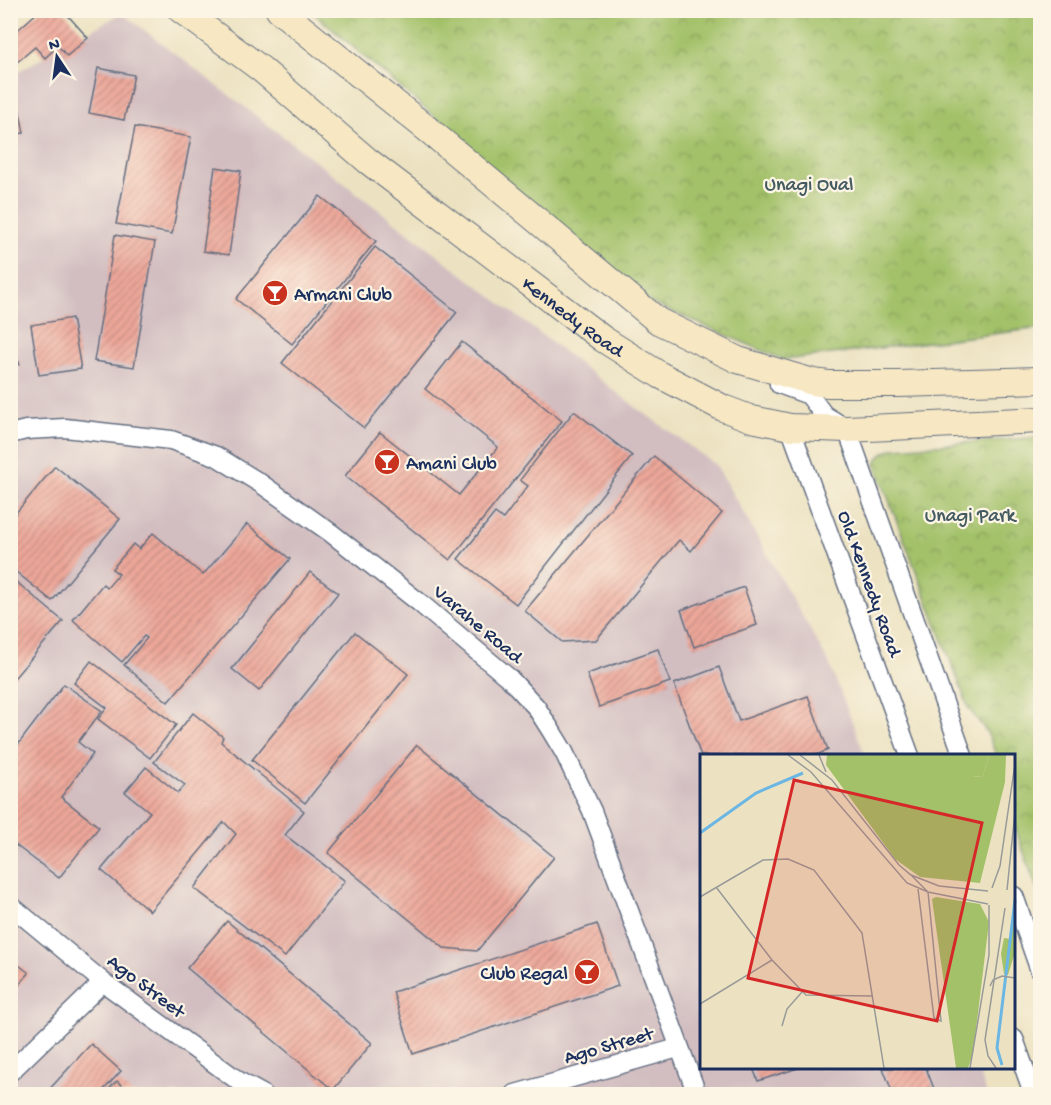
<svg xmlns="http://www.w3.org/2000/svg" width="1051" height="1105" viewBox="0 0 1051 1105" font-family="'Gochi Hand',sans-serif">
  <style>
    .industrial { fill: #d2bec1 }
    .park { fill: url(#park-crowns); stroke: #5f7864; stroke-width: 1.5 }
    .building { fill: url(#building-hatch) }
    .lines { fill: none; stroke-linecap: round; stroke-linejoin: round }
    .minor-casing { stroke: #646e81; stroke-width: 21 }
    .secondary-casing { stroke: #646e81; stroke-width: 28 }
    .minor { stroke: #fff; stroke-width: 18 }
    .secondary { stroke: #f7e8c3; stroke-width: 26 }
    .labels { text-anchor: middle; stroke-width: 4.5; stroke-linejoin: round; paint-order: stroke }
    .park-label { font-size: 20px; fill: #445b61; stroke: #fcf5e5 }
    .poi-label { font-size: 20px; fill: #1b2f5e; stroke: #fcf5e5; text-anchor: start }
    .street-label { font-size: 20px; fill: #1b2f5e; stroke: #fcf5e5 }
    .inset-river { fill: none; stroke: #6cb6e4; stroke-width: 3 }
    .inset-road { fill: none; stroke: #989a99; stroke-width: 1.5 }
    .view { fill: #d62828; fill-opacity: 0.15; stroke: #d62828; stroke-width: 3 }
    .inset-edge { fill: none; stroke: #1b2f5e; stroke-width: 3 }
  </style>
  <defs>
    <pattern id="park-crowns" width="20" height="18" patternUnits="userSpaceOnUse" patternTransform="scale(1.5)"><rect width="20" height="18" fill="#a3c169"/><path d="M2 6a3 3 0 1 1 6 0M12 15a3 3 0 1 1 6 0" fill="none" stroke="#849d5a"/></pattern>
    <pattern id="building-hatch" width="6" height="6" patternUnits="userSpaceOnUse" patternTransform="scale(1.5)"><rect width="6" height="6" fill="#eda799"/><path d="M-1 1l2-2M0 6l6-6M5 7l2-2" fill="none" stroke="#bf8880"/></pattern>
  </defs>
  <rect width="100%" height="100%" fill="#fcf5e5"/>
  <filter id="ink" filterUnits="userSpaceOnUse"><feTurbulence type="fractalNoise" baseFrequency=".0167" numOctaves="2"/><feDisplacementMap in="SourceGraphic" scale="12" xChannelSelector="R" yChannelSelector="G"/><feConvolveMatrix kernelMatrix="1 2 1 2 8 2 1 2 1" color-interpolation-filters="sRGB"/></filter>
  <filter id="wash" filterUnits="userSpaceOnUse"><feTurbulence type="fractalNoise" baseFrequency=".008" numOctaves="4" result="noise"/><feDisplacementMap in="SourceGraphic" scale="24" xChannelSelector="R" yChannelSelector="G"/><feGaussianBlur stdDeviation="1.35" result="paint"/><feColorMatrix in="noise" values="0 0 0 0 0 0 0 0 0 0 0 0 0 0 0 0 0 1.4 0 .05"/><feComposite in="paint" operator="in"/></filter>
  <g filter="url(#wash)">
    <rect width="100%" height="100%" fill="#ece2c1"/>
    <polygon class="industrial" points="122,13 637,408 716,465 829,663 865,755 702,756 702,1068 978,1068 987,1094 11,1094 10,76"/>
    <g class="park">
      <polygon points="311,11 1040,11 1040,328 784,360 633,295 457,136"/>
      <path d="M1040,437V897L1014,825V756L996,755L987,732L969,709L875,464C880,454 886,451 896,448Z"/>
    </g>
    <g id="blocks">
      <g class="building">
        <polygon points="40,10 63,10 88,38 67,56 58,46 45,58 35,47 10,68 10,37"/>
        <polygon points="98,68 134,75 124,120 89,113"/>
        <polygon points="15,87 24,133 10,135 10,88"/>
        <polygon points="135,127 191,137 172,234 116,224"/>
        <polygon points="215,167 241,171 229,255 203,251"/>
        <polygon points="320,196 376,241 292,344 236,299"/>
        <polygon points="115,235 155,242 134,367 94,361"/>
        <polygon points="375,247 457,312 364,428 282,363"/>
        <polygon points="72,318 81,369 39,375 31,325"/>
        <polygon points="462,342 562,421 450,560 345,476 380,432 459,495 498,447 425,389"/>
        <polygon points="10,347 20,364 10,369"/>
        <polygon points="574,411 632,456 516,604 458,559 495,513 503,519 528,486 520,480"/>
        <polygon points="654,456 722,513 691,551 679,540 596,640 562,642 525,611"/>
        <polygon points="55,466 120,519 52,601 10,567 10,520"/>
        <polygon points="247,524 290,559 168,702 124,665 147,638 144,636 122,662 73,620 103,584 107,588 119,574 112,569 133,544 139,549 153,533 203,575"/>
        <polygon points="310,572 338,593 259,691 232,669"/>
        <polygon points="13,579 63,621 10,683 10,582"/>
        <polygon points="744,587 757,625 694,647 681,610"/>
        <polygon points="355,632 408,674 305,803 252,760"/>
        <polygon points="658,649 670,682 599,707 587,674"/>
        <polygon points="91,661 176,725 150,758 98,719 107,708 74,683"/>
        <polygon points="719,667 739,721 808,696 828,750 814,756 701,756 674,684"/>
        <polygon points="64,684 102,711 78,742 93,754 61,797 99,827 59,878 10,841 10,755"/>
        <polygon points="193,713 223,737 221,742 304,811 285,835 345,881 285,957 194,888 236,834 224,822 150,911 101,870 150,812 125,792 146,767 178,793 185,785 154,762"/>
        <polygon points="417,745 554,857 477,951 444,948 328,853"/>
        <polygon points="227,921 372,1043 333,1090 187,968"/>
        <polygon points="597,924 618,986 413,1054 393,992"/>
        <polygon points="10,958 29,973 10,996"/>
        <polygon points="91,1044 121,1071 100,1094 45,1094"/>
        <polygon points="753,1068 798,1068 758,1081"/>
        <polygon points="883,1068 926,1068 936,1094 893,1094"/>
        <polygon points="117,1081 132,1094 104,1094"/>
      </g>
    </g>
  </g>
  <g filter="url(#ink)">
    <use href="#blocks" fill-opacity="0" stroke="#646e81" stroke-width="1.5"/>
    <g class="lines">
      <g class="minor-casing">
        <g id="minor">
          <polyline points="779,384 809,395 824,415 847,429 963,756"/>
          <polyline points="790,427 910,756"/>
          <polyline points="10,434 26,430 65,428 171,440 216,456 260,483 331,533 420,603 510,679 536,707 550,729 564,752 592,811 697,1094"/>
          <polyline points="1014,896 1040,971"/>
          <polyline points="10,905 103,982 240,1082 262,1094"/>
          <polyline points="1014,1039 1032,1090 1038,1094"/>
          <polyline points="10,1072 103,982"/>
          <polyline points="515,1094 678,1048"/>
        </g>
      </g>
      <g class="secondary-casing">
        <g id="secondary">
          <path id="s1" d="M181,10L261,69L368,161L603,339L660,375L723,408L752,419L790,427L847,429L1040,420"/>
          <polyline points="279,10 431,132 658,321 738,360 813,382 828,384 898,384 1040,380"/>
        </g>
      </g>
      <use href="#minor" class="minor"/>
      <use href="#secondary" class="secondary"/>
    </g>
  </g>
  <defs>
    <g id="bar-disc" transform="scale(1.35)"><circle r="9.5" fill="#c8321e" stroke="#fcf5e5"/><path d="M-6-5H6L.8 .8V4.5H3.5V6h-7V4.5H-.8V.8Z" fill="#fff"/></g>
  </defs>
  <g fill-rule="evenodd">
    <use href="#bar-disc" x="275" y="293"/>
    <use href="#bar-disc" x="387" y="462"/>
    <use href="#bar-disc" x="587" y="972"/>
  </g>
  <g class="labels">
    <g class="park-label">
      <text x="809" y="190">Unagi Oval</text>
      <text x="970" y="521">Unagi Park</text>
    </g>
    <g class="poi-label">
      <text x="294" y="300">Armani Club</text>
      <text x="406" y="469">Amani Club</text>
      <text x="568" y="979" text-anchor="end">Club Regal</text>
    </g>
    <g class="street-label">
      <text dy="7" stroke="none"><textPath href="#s1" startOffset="498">Kennedy Road</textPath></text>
      <text transform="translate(871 583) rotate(70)" y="7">Old Kennedy Road</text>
      <text transform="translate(479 623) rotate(40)" y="7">Varahe Road</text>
      <text transform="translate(147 985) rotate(37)" y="7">Ago Street</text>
      <text transform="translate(608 1044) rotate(-16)" y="7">Ago Street</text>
    </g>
  </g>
  <g transform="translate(700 754)">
    <rect width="315" height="315" fill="#ece2c1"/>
    <path d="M273,1H289L283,22L272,23ZM315,154V198L308,221L304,220L301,200L304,184L311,185Z" fill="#a3c169"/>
    <path d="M127,1H273V23L283,22L289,1H306L305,28L280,129L220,123L195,105L126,11ZM236,143L280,150L289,168L273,300L268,314H256L232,145Z" fill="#a3c169"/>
    <path class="inset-river" d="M0,79L56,39L103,19M302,311L297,294L315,146"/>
    <path class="inset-road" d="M88,1L111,18L207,129L228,138L288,150M100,1L132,26L199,111L211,121L239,132L288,137M119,1L126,18M212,122L228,138L241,267L234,264L218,135M16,133L72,206L106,241L172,242M292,134L300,112L315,10M307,136L315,58M0,143L63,106L88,105L114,116L162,179L184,314M290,232L293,226L302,222L315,224M0,250L72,206M82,272L87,255L102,238M270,314L289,201V151M296,314L288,302L285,286L305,154"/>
    <path class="view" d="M94,26L282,69L237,267L48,224Z"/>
    <rect width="315" height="315" class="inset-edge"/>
  </g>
  <rect width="1051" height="1105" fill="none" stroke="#fcf5e5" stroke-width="36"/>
  <g transform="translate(57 57) rotate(347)" stroke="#fcf5e5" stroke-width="4.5" paint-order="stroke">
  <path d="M0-4.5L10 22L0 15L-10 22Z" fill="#1b2f5e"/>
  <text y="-9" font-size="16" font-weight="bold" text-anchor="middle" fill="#1b2f5e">N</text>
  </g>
</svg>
